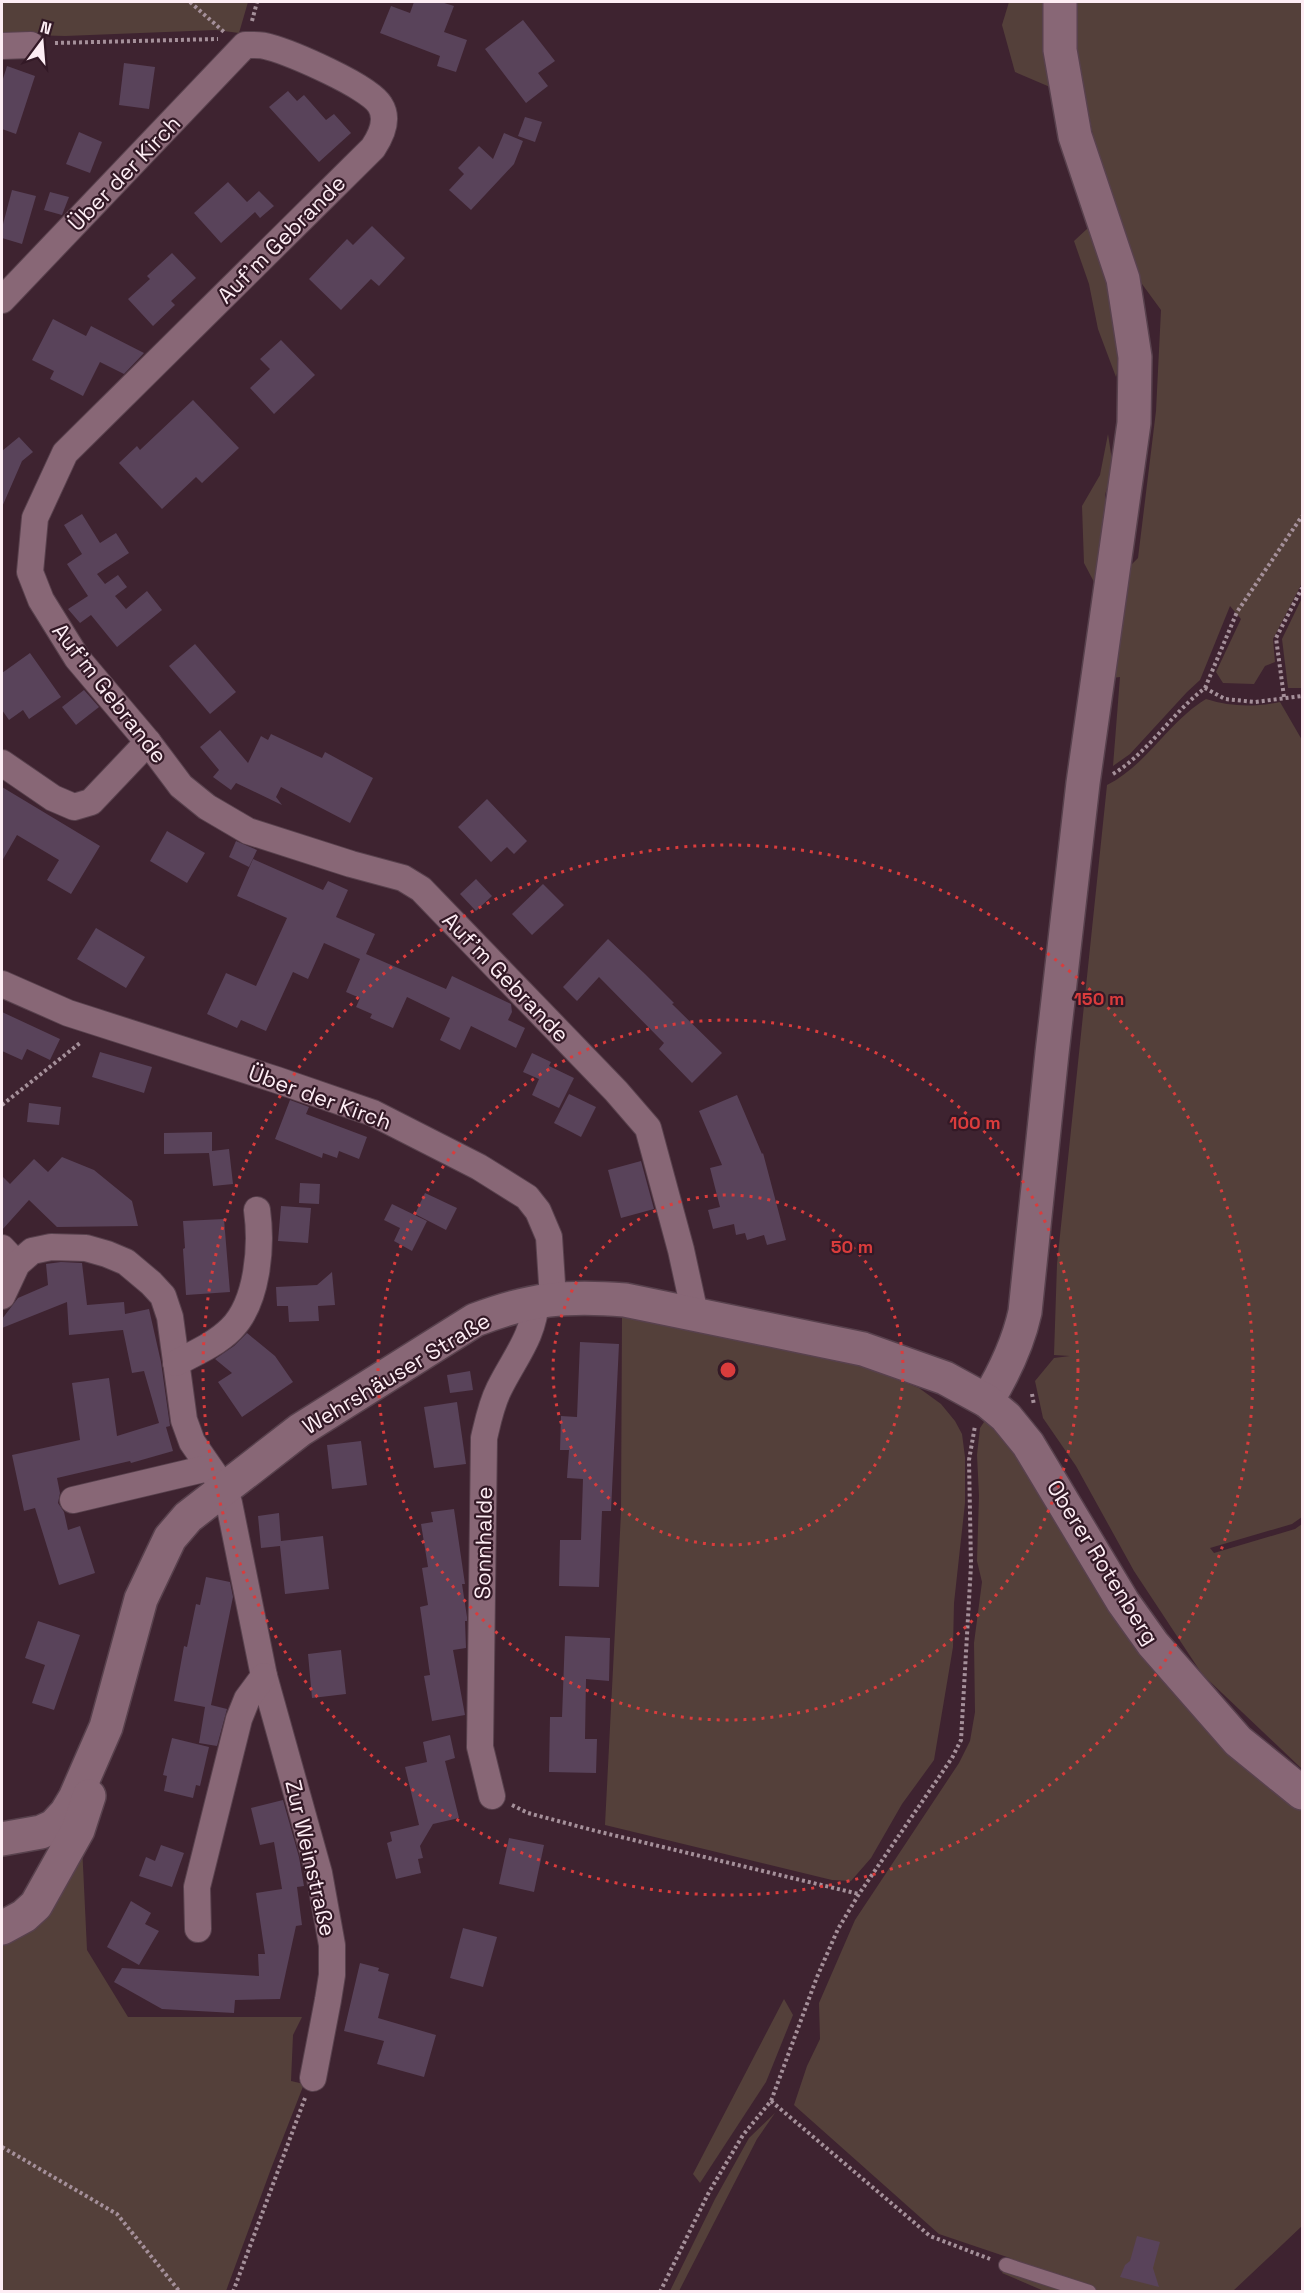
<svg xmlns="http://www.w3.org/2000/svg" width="1304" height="2293" viewBox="0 0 1304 2293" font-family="'Space Grotesk',sans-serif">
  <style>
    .green { fill: #54403a }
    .building { fill: #59435a }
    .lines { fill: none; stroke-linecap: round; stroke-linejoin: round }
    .service-casing { stroke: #58414d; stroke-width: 16 }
    .minor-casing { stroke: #58414d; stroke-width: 28 }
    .tertiary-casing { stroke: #58414d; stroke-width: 36 }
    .path { stroke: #a5909a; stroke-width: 4; stroke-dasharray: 3 3; stroke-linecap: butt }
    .service { stroke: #886776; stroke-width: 14 }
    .minor { stroke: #886776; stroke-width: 26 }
    .tertiary { stroke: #886776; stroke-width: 33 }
    .ring { fill: none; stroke: #da3c3c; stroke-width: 3; stroke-dasharray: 3 6 }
    .labels { text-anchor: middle; stroke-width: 4.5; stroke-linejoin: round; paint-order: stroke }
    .street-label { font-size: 22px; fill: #fdedf4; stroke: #331926 }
    .centre { fill: #da3c3c; stroke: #331926; stroke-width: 3 }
    .ring-label { font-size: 18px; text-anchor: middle; font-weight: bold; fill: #da3c3c; stroke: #331926; stroke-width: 4.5; stroke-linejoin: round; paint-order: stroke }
  </style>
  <rect width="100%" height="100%" fill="#3e2330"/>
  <g class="green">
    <polygon points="2,2 248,2 239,33 216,30 65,36 30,35 2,39"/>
    <polygon points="1009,2 1049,2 1050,87 1015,72 1002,25"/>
    <polygon points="1076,2 1302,2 1302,583 1273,639 1275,662 1265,666 1254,684 1223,683 1216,672 1241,619 1230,606 1200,680 1187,692 1130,754 1113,766 1120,677 1112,678 1129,567 1138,558 1156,411 1161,310 1142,284 1126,242 1093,136 1076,47"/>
    <polygon points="1088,228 1109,286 1123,351 1116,377 1098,329 1089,284 1074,241"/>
    <polygon points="1108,434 1113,467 1105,495 1105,541 1094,582 1084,563 1082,506 1100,475"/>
    <polygon points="1302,598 1302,688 1288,688 1282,639"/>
    <path d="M1206,699C1232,707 1254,707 1280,702L1302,740V1517L1292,1524L1210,1548L1214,1553L1295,1529L1302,1524V1769L1202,1674L1134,1571L1076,1466L1043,1418L1035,1381L1054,1358L1070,1356L1054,1355L1057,1264L1107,785C1147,765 1168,722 1206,699Z"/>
    <polygon points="622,1316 843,1359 919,1388 941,1404 955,1421 962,1434 965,1457 965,1503 954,1603 953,1647 934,1760 902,1804 871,1858 851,1881 832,1880 605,1825 621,1513"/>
    <polygon points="986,1419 1024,1459 1086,1574 1150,1667 1180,1699 1245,1761 1302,1809 1302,2226 1233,2291 1044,2291 1002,2273 1010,2258 939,2234 794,2105 807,2066 820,2039 819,2003 855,1920 959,1763 970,1741 975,1712 974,1643 982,1582 977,1561 979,1496 977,1455 980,1428"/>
    <polygon points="82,1845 87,1950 128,2017 302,2017 293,2035 291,2081 304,2084 272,2166 226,2291 2,2292 2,1939"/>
    <polygon points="784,1999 793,2015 766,2082 700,2183 693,2174"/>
    <polygon points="775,2113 757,2139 679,2291 670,2291 715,2199 749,2138"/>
  </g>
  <g class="building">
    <polygon points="414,2 441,2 454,6 444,32 467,40 456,72 437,66 440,56 380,33 391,6 410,13"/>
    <polygon points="523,20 555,61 538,73 548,86 526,103 485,49"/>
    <polygon points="124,63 155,67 149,109 119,105"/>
    <polygon points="7,66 35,76 16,134 2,129 2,82"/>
    <polygon points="288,91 297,101 304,95 326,120 334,114 351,133 319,162 269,107"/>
    <polygon points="525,117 542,122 535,142 518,136"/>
    <polygon points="79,132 102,142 90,173 66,164"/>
    <polygon points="504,133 523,141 514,164 471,210 449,190 464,174 458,168 479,146 493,159"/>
    <polygon points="228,182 247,202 259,191 274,206 260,218 255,212 221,243 194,213"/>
    <polygon points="12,190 36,196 22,244 2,238 2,228"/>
    <polygon points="50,192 69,197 62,215 44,210"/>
    <polygon points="372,226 405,258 379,286 371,279 341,310 309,279 347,239 353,245"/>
    <polygon points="172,253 196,278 171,301 175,305 153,326 128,299 150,279 147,276"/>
    <polygon points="53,319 86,336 91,326 144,353 124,374 100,362 83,396 50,379 54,371 32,360"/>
    <polygon points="281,340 315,375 274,414 250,388 270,369 260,359"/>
    <polygon points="193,400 239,448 202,483 196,477 162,509 119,463 137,446 140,450"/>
    <polygon points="19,437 33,452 22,461 2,507 2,451"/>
    <polygon points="82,514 100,543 116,533 129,553 97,574 105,584 118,575 127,587 115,596 126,609 147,591 162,610 117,647 91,615 80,623 68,609 88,596 67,564 82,554 64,525"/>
    <polygon points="195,644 236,692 210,714 169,666"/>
    <polygon points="30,653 61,697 29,719 23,710 9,720 2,710 2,673"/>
    <polygon points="84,690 99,707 76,725 62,707"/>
    <polygon points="220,730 248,763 261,736 268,740 271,734 322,758 325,752 373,778 350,823 281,787 276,797 282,805 236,783 231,790 213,777 219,770 200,747"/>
    <polygon points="2,787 100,846 71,894 47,880 59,860 17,835 2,861"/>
    <polygon points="487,799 527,841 514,854 507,847 491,862 458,827"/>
    <polygon points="167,831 205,853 187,883 150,861"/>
    <polygon points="236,841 257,850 249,867 229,857"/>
    <polygon points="253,859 323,890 328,881 348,890 336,917 375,934 366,954 446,989 452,976 511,1004 512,1012 508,1020 525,1028 516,1048 471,1026 460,1050 440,1040 450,1018 407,997 393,1028 370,1018 372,1014 356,1007 360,998 346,992 360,959 324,943 308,979 293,972 266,1031 241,1020 237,1028 207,1014 226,973 256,986 287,918 237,896"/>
    <polygon points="476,879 492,896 476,911 460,894"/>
    <polygon points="543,884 564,905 532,935 512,914"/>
    <polygon points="96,928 145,957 126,988 77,959"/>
    <polygon points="608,939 645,974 674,1003 672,1004 722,1053 692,1083 659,1049 664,1043 599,977 577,1001 563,987"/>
    <polygon points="2,1012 60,1039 50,1060 27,1049 22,1060 2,1051"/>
    <polygon points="100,1052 152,1067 144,1093 92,1077"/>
    <polygon points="532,1053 551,1062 549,1066 574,1078 559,1108 532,1095 539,1079 523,1072"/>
    <polygon points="569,1094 596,1107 581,1137 554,1123"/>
    <polygon points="737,1095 762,1154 763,1153 786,1240 767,1245 764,1235 747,1240 745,1233 736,1235 734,1224 713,1229 708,1210 720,1207 710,1168 722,1165 699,1111"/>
    <polygon points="290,1100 309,1107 306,1114 367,1137 359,1159 339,1151 337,1158 323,1153 322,1158 275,1139"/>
    <polygon points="29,1103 61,1107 59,1125 27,1122"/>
    <polygon points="212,1132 212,1151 229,1149 233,1184 213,1186 209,1153 164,1154 164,1133"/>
    <polygon points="62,1157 94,1170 132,1201 138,1226 57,1227 29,1200 2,1230 2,1176 10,1184 34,1159 48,1172"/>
    <polygon points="641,1161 654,1209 621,1218 608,1170"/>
    <polygon points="300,1183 320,1184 319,1204 299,1203"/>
    <polygon points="425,1193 457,1208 446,1230 415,1214"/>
    <polygon points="392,1204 427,1221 412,1251 394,1241 400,1228 384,1220"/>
    <polygon points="281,1206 311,1208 308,1243 278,1241"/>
    <polygon points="224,1219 230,1292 186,1295 183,1249 185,1248 183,1221"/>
    <polygon points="61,1262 82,1263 87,1305 124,1302 125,1314 149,1309 161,1362 170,1426 166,1427 173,1451 131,1463 130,1461 57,1478 60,1493 58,1503 64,1512 68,1530 80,1526 95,1573 59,1585 35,1508 24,1511 12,1455 80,1440 72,1383 109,1378 117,1436 159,1423 144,1371 132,1373 123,1330 69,1335 67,1302 2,1328 2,1319 18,1298 48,1285 46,1264"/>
    <polygon points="332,1272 335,1305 318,1306 319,1321 289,1322 288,1306 277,1306 276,1287 317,1285"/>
    <polygon points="247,1333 275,1356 293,1382 242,1417 218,1382 232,1373 215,1359 234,1346"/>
    <polygon points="580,1342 619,1344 611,1511 602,1511 599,1587 559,1586 560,1540 581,1540 583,1479 567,1478 569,1450 560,1450 561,1416 577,1417"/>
    <polygon points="470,1371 473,1390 450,1393 447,1375"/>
    <polygon points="457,1402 466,1464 434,1468 424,1407"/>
    <polygon points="361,1441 367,1485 332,1489 327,1445"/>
    <polygon points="454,1509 465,1584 462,1584 467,1617 467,1621 465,1621 466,1648 453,1650 465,1715 432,1721 424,1676 430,1675 420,1607 428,1605 422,1568 428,1567 421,1524 433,1522 431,1512"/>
    <polygon points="279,1513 281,1541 323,1536 329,1589 285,1594 280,1546 261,1548 258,1516"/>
    <polygon points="206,1577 230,1582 233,1597 211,1705 227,1709 217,1746 199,1743 205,1707 174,1701 184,1646 187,1647 196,1604 200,1605"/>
    <polygon points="38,1621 80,1635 54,1710 32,1703 45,1665 25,1658"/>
    <polygon points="565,1636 610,1638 609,1681 586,1679 585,1739 597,1739 596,1773 549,1772 550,1717 562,1717"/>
    <polygon points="341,1650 346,1694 312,1698 308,1654"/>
    <polygon points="450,1735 455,1758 445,1761 459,1818 433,1824 420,1846 423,1858 418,1859 421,1873 396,1879 387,1843 392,1841 390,1832 419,1825 405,1767 427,1762 423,1742"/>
    <polygon points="172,1738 209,1747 200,1786 196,1785 193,1798 164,1791 167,1776 163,1775"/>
    <polygon points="283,1800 299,1857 304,1886 297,1887 302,1925 296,1926 280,1999 235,2000 234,2013 162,2009 114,1982 122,1968 259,1976 258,1954 265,1954 256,1893 282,1889 274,1842 260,1845 251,1808"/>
    <polygon points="509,1838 544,1845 534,1892 499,1884"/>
    <polygon points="161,1845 184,1853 172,1887 139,1876 146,1857 155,1861"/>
    <polygon points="131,1901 151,1913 145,1924 159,1931 139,1965 107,1947"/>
    <polygon points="463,1928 497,1937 483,1987 450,1978"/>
    <polygon points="360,1963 379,1968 378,1971 389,1974 378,2018 436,2035 424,2077 377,2064 384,2041 344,2031"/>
    <polygon points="1137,2236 1160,2242 1153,2268 1159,2287 1120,2277 1125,2265 1130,2261"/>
  </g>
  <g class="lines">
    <g class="service-casing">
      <polyline id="service" points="1006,2265 1089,2292"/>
    </g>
    <g class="minor-casing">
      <g id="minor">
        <polyline points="2,46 31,45"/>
        <path d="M2,300L245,45C253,45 261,44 269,47C291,53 369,86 380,105C389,119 381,136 373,148L65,453L35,518L30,572L41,600L77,658L148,742L181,786L207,807L248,831L351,864L403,878L421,889L616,1091L648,1128L681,1250L695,1314"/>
        <polyline points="2,763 53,798 74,807 91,802 148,742"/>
        <polyline points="2,984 68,1013 277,1080 373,1113 479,1167 527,1197 538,1211 549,1237 553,1299"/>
        <polyline points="2,1248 17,1264"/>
        <polyline points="2,1296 17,1264 32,1251 51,1247 86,1248 107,1254 126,1262 151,1283 163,1296 170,1317 184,1420 192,1442 219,1481 229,1503 264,1676 319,1873 332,1945 332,1975 328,2000 313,2078"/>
        <path d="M176,1363C195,1353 216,1344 231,1329C258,1302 262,1246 257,1210"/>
        <polyline points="73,1500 208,1468"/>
        <path d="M492,1796L480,1747L484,1438C488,1421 491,1405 499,1389C514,1358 534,1337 536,1300"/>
        <polyline points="198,1929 197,1887 239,1719 247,1699 264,1676"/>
      </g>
    </g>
    <g class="tertiary-casing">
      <g id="tertiary">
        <path d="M987,1401C1004,1373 1018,1344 1025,1312L1052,1053L1083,783L1134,423L1135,357L1123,279L1075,136L1060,50V2"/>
        <path d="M2,1839L41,1832L54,1826L66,1813L75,1798L106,1727L141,1599L170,1538L188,1517L300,1430L475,1320C530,1299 566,1295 625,1300L863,1349L945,1378L987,1401L1006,1417L1028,1444L1123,1602L1153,1644L1238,1741L1302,1793"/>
        <polyline points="2,1928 24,1916 36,1905 78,1830 89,1796"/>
      </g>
    </g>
    <g class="path">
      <polyline points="190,2 224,32"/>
      <polyline points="252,21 257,2"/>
      <polyline points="55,43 218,39"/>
      <polyline points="1205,688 1237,612 1302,516"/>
      <polyline points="1284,697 1276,638 1302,588"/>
      <path d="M1113,774C1148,753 1172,713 1205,688L1225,699L1255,702L1302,696"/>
      <polyline points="2,1105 80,1043"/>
      <polyline points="1032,1394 1034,1405"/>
      <polyline points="512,1805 528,1813 596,1831 859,1894"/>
      <polyline points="771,2101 930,2236 990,2259"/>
      <polyline points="2,2147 117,2214 180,2292"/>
      <polyline points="233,2292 305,2098"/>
      <polyline points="660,2292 709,2192 743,2135 771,2101 817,1977 838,1929 859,1894 952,1758 961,1740 971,1565 969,1460 975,1426"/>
    </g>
    <use href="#service" class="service"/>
    <use href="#minor" class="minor"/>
    <use href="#tertiary" class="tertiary"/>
  </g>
  <g class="ring">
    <circle cx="728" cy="1370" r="175"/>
    <circle cx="728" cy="1370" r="350"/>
    <circle cx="728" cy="1370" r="525"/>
  </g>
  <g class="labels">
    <g class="street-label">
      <text transform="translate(124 173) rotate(-46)" y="8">Über der Kirch</text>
      <text transform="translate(281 239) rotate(-45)" y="8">Auf'm Gebrande</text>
      <text transform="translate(110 693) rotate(52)" y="8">Auf'm Gebrande</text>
      <text transform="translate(506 977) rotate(46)" y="8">Auf'm Gebrande</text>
      <text transform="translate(320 1097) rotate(20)" y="8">Über der Kirch</text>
      <text transform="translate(396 1373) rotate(-31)" y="8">Wehrshäuser Straße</text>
      <text transform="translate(483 1543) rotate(-89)" y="8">Sonnhalde</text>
      <text transform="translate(1103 1562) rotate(58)" y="8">Oberer Rotenberg</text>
      <text transform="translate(311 1858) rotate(77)" y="8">Zur Weinstraße</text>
    </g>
  </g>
  <circle cx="728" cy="1370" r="9" class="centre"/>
  <g class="ring-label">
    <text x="1099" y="1005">150 m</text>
    <text x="975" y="1129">100 m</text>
    <text x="852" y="1253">50 m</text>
  </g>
  <rect width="1304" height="2293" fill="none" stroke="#fdedf4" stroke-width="6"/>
  <g transform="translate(42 42) rotate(16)" stroke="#331926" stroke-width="4.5" paint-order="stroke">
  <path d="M0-4.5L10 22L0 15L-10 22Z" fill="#fdedf4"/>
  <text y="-9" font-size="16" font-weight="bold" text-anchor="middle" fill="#fdedf4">N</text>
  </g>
</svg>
